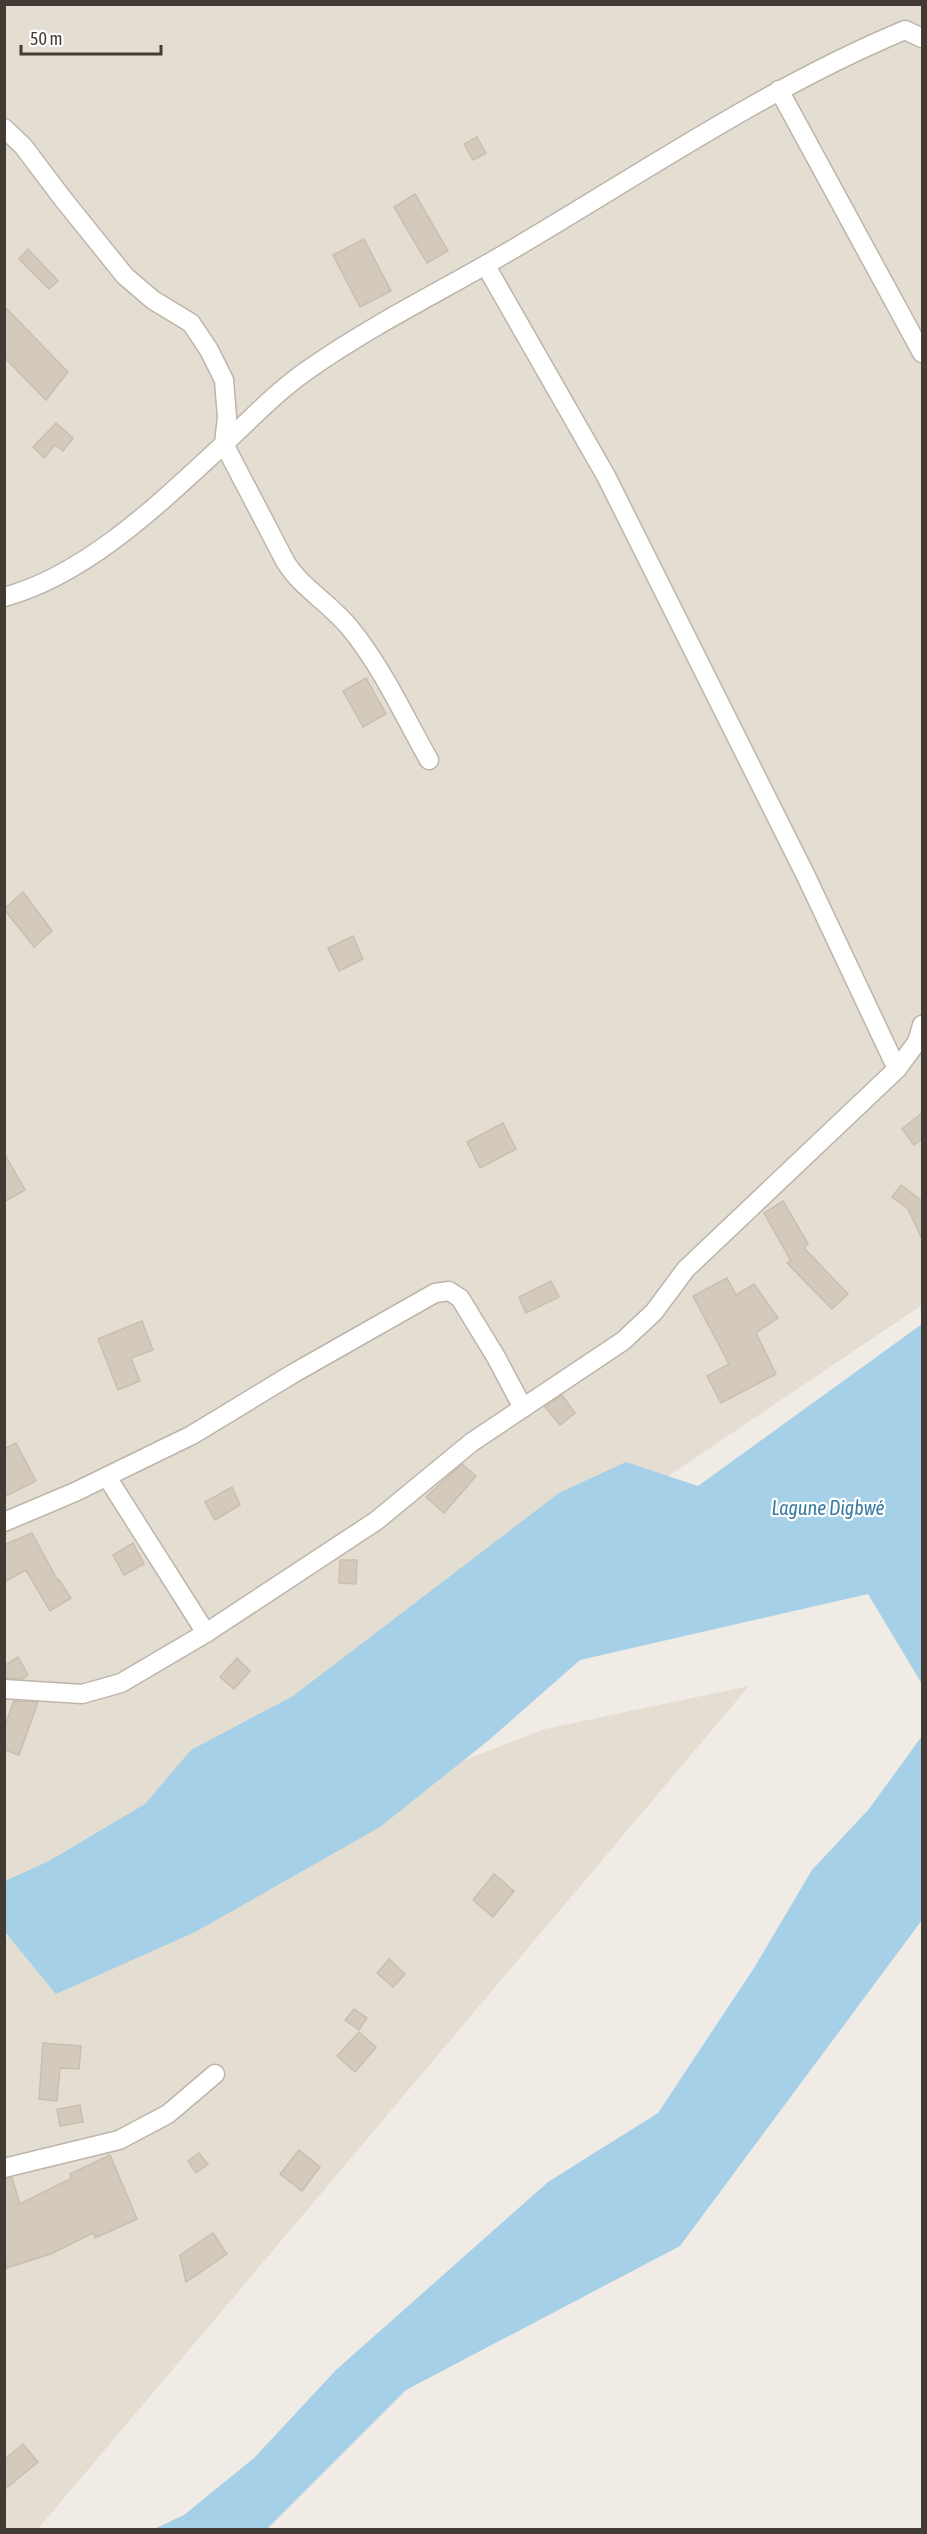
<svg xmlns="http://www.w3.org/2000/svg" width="927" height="2534" viewBox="0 0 927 2534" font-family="'Asap Condensed',sans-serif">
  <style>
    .residential { fill: #e3ddd2 }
    .water { fill: #a5d0e7 }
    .building { fill: #d3c9bd; stroke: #cabeae; stroke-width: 1.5 }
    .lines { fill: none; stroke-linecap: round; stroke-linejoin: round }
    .street-casing { stroke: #bdb5aa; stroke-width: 21 }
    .street { stroke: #fff; stroke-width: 18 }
    .labels { text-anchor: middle; stroke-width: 4.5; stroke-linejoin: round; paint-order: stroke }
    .water-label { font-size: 20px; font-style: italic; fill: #3a7ba1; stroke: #fff }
  </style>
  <rect width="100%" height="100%" fill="#f0ebe4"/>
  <g class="residential">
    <polygon points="5,5 922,5 922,1305 5,1923"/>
    <polygon points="749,1686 38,2529 5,2530 5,1938 545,1729"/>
  </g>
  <g class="water">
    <polygon points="922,1324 922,1684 868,1594 580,1660 489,1740 380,1827 195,1932 56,1994 5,1932 5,1881 49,1861 145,1804 191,1750 293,1696 559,1493 626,1462 698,1486"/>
    <polygon points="922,1736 922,1920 680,2246 406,2390 267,2529 154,2529 184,2515 254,2458 336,2370 548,2182 658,2113 754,1968 812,1870 869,1809"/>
  </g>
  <g class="building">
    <polygon points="477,137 486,153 473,160 464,144"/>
    <polygon points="415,194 448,251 427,263 394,207"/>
    <polygon points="364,239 391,291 360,307 333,255"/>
    <polygon points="28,249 58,281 49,289 19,259"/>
    <polygon points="4,306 68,372 46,400 4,357"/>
    <polygon points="56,423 73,438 63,451 55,445 44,458 33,447"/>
    <polygon points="366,678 386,714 363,727 343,691"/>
    <polygon points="23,892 52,931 34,947 4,909"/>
    <polygon points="353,936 363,959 339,971 328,948"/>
    <polygon points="922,1113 922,1139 914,1145 902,1129"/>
    <polygon points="503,1123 516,1149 480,1168 467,1142"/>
    <polygon points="4,1153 25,1190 4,1202"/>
    <polygon points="901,1185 922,1201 922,1239 908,1209 892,1197"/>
    <polygon points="783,1201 808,1244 804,1248 848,1294 832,1309 787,1263 791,1261 764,1213"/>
    <polygon points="727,1278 736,1295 754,1284 778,1318 756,1333 776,1374 721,1403 707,1376 729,1364 693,1296"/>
    <polygon points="551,1281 559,1297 526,1313 519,1297"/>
    <polygon points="142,1321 153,1350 131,1358 140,1381 118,1390 98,1339"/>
    <polygon points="562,1395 575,1413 560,1425 545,1407"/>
    <polygon points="16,1443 36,1481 4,1497 4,1449"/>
    <polygon points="462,1464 476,1476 444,1513 426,1497"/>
    <polygon points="232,1487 240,1505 215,1520 205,1502"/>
    <polygon points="32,1533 58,1581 59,1580 71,1598 50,1611 26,1570 4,1582 4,1545"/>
    <polygon points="133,1543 144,1564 124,1575 113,1555"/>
    <polygon points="340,1560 357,1560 356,1584 339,1583"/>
    <polygon points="18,1657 28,1675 22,1679 4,1678 4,1666"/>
    <polygon points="237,1658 250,1671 234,1689 220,1677"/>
    <polygon points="14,1701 38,1702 19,1755 4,1750 4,1728"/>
    <polygon points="494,1874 514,1891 493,1917 473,1900"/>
    <polygon points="389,1959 405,1974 393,1987 377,1973"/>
    <polygon points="354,2009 367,2018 359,2030 345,2020"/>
    <polygon points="359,2032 376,2047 355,2072 337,2056"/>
    <polygon points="43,2043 81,2046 79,2069 60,2068 57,2101 39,2099"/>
    <polygon points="80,2105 83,2122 60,2126 57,2109"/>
    <polygon points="299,2150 320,2167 302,2191 280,2174"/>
    <polygon points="199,2153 208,2164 196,2173 188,2161"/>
    <polygon points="110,2155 137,2219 95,2238 93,2233 53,2253 7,2268 4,2258 4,2179 12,2178 20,2204 72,2178 70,2174"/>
    <polygon points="213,2233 227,2254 186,2282 180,2255"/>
    <polygon points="23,2444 38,2462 4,2490 4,2460"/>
  </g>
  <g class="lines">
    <g class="street-casing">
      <g id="street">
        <polyline points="779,90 922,353"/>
        <path d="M4,128L23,146L63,199L125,276L153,300L191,323L209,350L224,380L227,417L224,444L285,561C301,588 330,603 350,628C382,667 404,716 429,760"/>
        <polyline points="486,266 606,476 805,874 897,1069"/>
        <path d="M4,597C87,575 162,501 223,445C252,418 279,389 312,367C381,319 458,283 530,239C653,166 773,85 905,30L922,38"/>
        <polyline points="107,1477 206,1633"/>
        <polyline points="4,1522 75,1492 192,1435 294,1373 435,1293 449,1291 460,1298 496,1357 523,1408"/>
        <polyline points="4,1689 82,1694 121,1683 206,1633 376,1521 472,1442 623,1341 654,1312 686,1269 897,1069 917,1042 922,1025"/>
        <polyline points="4,2168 119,2140 168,2114 215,2074"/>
      </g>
    </g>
    <use href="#street" class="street"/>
  </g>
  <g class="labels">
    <g class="water-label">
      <text x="828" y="1515">Lagune Digbwé</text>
    </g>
  </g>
  <rect width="927" height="2534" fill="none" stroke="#413b34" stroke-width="12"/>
  <path d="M21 45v9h140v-9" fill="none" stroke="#413b34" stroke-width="3"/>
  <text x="30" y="45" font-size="18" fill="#413b34" stroke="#ffffff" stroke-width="4.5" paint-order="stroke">50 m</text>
</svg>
